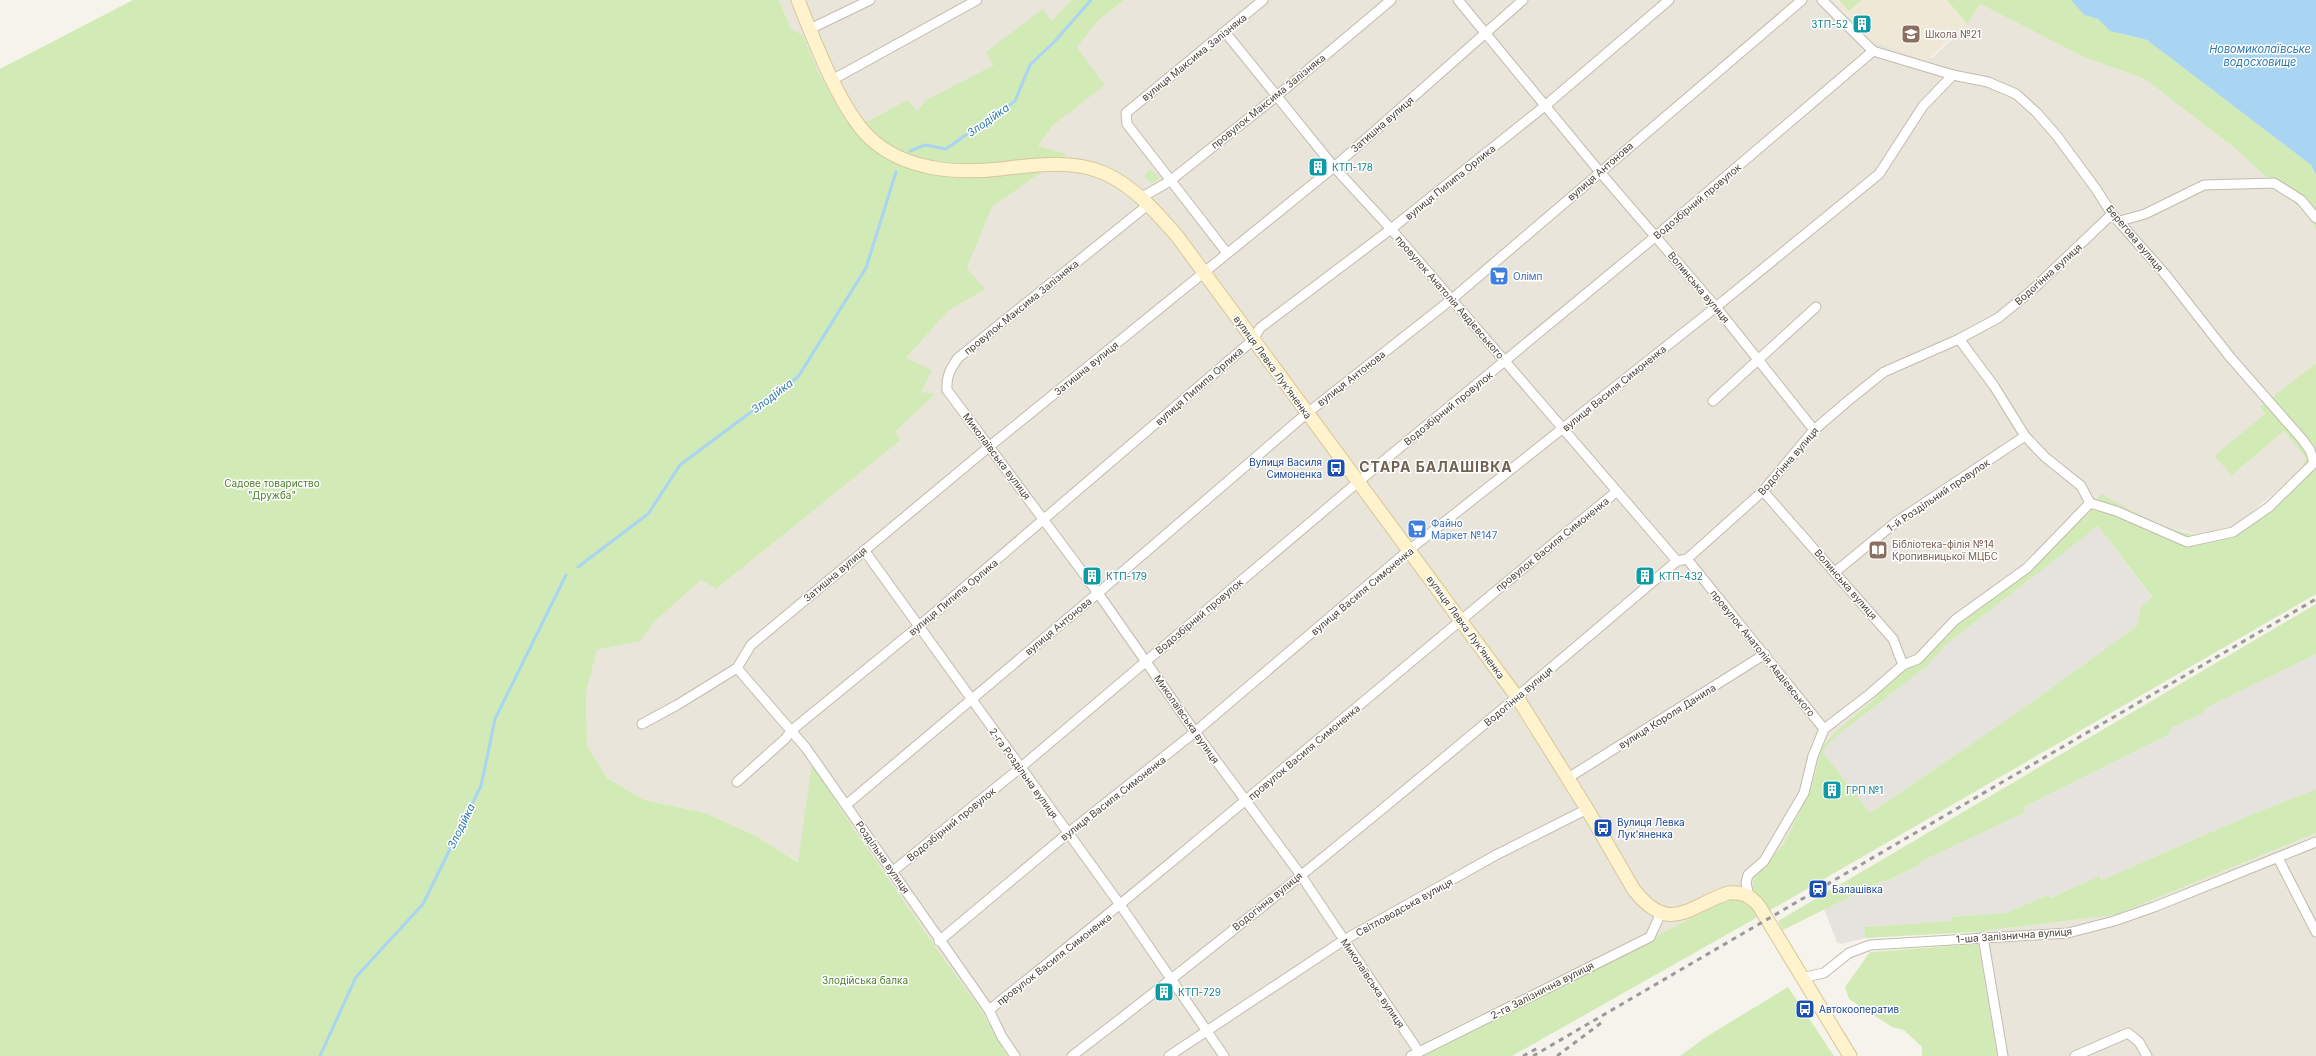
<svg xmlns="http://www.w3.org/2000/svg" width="2316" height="1056" viewBox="0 0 2316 1056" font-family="Inter,sans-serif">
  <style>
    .residential { fill: #eae5da }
    .industrial { fill: #e6e2dd }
    .education { fill: #efe8d6 }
    .green { fill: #d2eab5; fill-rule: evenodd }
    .water { fill: #a9d4f2 }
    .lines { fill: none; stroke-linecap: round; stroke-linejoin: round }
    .stream { stroke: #a9d4f2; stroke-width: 3 }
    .street-casing { stroke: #c2bbae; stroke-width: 11 }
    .secondary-casing { stroke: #d6c79b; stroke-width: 15 }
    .street { stroke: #fff; stroke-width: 9 }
    .secondary { stroke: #fff3cd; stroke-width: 13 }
    .rail { stroke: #9a9a9a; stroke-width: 3; stroke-dasharray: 5 5; stroke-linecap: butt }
    .labels { text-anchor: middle; stroke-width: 3; stroke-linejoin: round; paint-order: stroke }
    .culture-label { font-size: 10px; fill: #0d838f; stroke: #fff; text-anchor: start }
    .education-label { font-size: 10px; fill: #785e54; stroke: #fff; text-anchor: start }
    .street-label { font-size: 10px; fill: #4b4439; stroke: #fff }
    .shop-label { font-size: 10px; fill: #366cbe; stroke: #fff; text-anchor: start }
    .transit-label { font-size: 10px; fill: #164399; stroke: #fff; text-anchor: start }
    .park-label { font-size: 10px; fill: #4a7f2a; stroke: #fff }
    .water-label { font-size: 11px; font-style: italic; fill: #2e7ab2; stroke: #fff }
    .district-label { font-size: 14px; font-weight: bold; letter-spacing: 1px; fill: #6e6250; stroke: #fff }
  </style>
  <rect width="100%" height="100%" fill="#f6f3ec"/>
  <g class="residential">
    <polygon points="779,0 1072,0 1051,21 1043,10 986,52 995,65 926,100 916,112 907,100 868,121 846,122 818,72 803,35 791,29"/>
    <polygon points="1124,0 1833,0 1871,40 1932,58 1964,28 1980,4 2084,57 2145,79 2237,150 2300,208 2312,222 2316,231 2316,363 2260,408 2265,414 2232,475 2284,431 2306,458 2300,471 2231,530 2206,536 2161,526 2100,495 2029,571 1916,665 1901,670 1874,699 1832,735 1822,747 1811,789 1783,845 1754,876 1756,894 1744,900 1726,900 1423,1056 1007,1056 980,1008 946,962 843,813 812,764 799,862 752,834 705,813 644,800 607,778 587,746 586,693 597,650 640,641 653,623 701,580 716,589 901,440 895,432 935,394 921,393 906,358 948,311 984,289 967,268 992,207 1066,154 1037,147 1053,125 1104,85 1077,47 1099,20"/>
    <polygon points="2316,833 2316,1056 1993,1056 1975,932 2115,915"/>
  </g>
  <g class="industrial">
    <polygon points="2098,526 2152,598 2140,608 2137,626 2008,719 1870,813 1823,752 1834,738 1926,667 1946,645"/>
    <polygon points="2316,654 2316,789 2250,815 2102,880 2101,876 2049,898 2048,895 2006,913 1951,917 1951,921 1864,927 1865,938 1841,944 1837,942 1824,909 1884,880 1886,882 1921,864 1920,862 2026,812 2024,807 2168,735 2171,728 2204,712 2204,709"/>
  </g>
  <polygon class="education" points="1833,0 1947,0 1967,24 1926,61 1871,40"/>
  <g class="green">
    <polygon points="133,0 779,0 791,29 803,35 818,72 846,122 868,121 907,100 917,111 926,100 994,65 986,52 1043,9 1051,21 1072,0 1124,0 1099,20 1077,47 1105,85 1053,125 1038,146 1067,154 992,207 967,268 985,289 948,311 906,358 932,370 921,392 935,394 895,432 901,440 716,589 701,580 653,623 640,641 597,650 586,693 587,746 607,778 644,800 705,813 752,834 798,862 812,763 843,813 946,962 980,1008 1007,1056 0,1056 0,69"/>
    <polygon points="1839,0 1862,0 1849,11"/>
    <polygon points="1947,0 2071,0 2084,15 2098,19 2110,31 2147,40 2311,165 2316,175 2316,231 2312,222 2300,208 2237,150 2145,79 2084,57 1980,4 1967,24"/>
    <polygon points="1150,169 1160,178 1152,183 1144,177"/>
    <path d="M2316,363V594L1781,904L1512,1056H1423L1726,900H1744L1756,894L1752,888L1754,876L1783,845L1811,789L1822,747L1832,735L1874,699L1901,670L1916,665L1964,617L2029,571L2101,494C2132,511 2197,551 2232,529C2256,514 2279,490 2300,471L2306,458L2284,431L2232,475L2214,456L2265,414L2260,407ZM2098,526L2152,597L2140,608L2137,626L2008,719L1870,813L1823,752L1834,738L1926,667L1946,645Z"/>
    <polygon points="2316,604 2316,654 2204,709 2205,712 2171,728 2168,735 2024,807 2026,812 1920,862 1921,864 1885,882 1884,880 1783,930 1778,921"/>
    <polygon points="2316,789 2316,833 2115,915 1975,932 1865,938 1864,927 1951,921 1951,917 2006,913 2048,895 2050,898 2100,876 2102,880 2250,815"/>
    <polygon points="1978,944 1997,1056 1922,1056 1922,1047 1904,1030 1892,1027 1849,999 1845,987 1870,952"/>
    <polygon points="1788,987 1834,1056 1680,1056 1706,1037"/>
  </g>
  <polygon class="water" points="2071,0 2316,0 2316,175 2311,165 2147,40 2110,31 2098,19 2084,15"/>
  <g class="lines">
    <g class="stream">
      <polyline points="910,151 925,145 946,149 1015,101 1030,65 1056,40 1091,0"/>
      <polyline points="578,567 648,514 680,465 798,377 866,268 896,172"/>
      <polyline points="320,1056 356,977 423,904 481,786 495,719 566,575"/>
    </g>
    <g class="street-casing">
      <g id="street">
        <polyline points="1458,0 1599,171 1716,307 1814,430"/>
        <polyline points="810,29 870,0"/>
        <polyline points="1225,32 1334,167 1391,229 1677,561"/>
        <polyline points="832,80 977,0"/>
        <polyline points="1142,197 1170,181 1278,95 1391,0"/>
        <path d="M1149,204L958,358C950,369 946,377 947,390L1098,593L1195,732L1300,874L1419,1052"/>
        <polyline points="2120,221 2145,214 2204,185 2274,183 2301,200 2316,218"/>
        <polyline points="1227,253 1127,124 1126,113 1263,0"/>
        <polyline points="1959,339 1994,386 2025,436 2045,457 2081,486 2090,503"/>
        <polyline points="1713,401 1816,307"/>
        <polyline points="1763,491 1893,639 1903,665"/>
        <polyline points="864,550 1121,906 1224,1056"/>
        <polyline points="1687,559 1824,729"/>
        <polyline points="1835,572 1896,522 2025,436"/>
        <polyline points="737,668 806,748 989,1010 1002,1037 1015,1056"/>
        <polyline points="642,724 677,705 737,668 751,645 990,446 1334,167 1523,0"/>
        <polyline points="1568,778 1765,654"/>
        <polyline points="737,782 785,739 792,730 918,627 1253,340 1260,328 1391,229 1546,105 1669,0"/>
        <polyline points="846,805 1098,593 1306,414 1452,299 1802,0"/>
        <polyline points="2278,858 2316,932"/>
        <polyline points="893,871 1020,768 1358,482 1656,236 1873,51"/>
        <polyline points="1749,896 1746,883 1748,875 1764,861 1804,793 1813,756 1824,729 1871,693 1903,665 1918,659 1955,620 2027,568 2090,503 2116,511 2187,542 2233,532 2269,507 2314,463 2310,450 2302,439 2230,357 2165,274 2112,214 2096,189 2057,136 2037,113 2016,94 1988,82 1953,75 1873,51 1822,0"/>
        <polyline points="1983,937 2003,1056"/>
        <polyline points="939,941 1068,833 1195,732 1409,550 1716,307 1879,174 1923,106 1953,75"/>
        <polyline points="1801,978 1824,973 1849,953 1870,945 2068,933 2114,921 2154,907 2316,842"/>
        <path d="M989,1010C1202,841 1406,663 1616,492"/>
        <path d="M1072,1056C1279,898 1479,730 1677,561L1687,559L1763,491L1814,430L1849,400L1884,372L1959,339L1998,318L2030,292L2112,214"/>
        <polyline points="1169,1056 1344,940 1496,855 1587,809"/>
        <polyline points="1411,1056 1650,937 1661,913"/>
        <polyline points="2075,1056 2128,1033 2139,1042 2147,1056"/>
      </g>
    </g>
    <g class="secondary-casing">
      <path id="secondary" d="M798,0C813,38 841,112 871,139C905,170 956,174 1000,169C1034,165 1072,159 1104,173C1135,187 1155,211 1177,236L1517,697L1587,809L1634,890C1670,935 1687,907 1728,893C1742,892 1750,895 1759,906L1850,1056"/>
    </g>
    <use href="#street" class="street"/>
    <use href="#secondary" class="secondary"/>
    <g class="rail">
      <polyline points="1523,1056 1538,1048"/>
      <polyline points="1533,1056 2316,599"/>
      <polyline points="1557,1056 1605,1020"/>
    </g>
  </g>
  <defs>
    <g id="building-square" transform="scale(1)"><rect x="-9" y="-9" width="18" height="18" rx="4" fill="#0f9aa8" stroke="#fff"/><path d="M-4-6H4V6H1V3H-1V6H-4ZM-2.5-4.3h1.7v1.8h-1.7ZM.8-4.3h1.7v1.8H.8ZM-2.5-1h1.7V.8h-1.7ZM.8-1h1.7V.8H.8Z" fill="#fff"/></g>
    <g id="school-square" transform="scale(1)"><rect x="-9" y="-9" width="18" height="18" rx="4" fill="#8d6e63" stroke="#fff"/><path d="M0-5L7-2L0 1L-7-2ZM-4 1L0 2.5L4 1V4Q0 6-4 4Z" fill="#fff"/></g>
    <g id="supermarket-square" transform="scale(1)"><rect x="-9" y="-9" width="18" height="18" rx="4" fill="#3f7fe0" stroke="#fff"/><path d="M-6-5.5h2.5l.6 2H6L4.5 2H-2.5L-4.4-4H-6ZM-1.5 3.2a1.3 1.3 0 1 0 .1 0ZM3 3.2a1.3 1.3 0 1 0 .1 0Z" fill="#fff"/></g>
    <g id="bus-square" transform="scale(1)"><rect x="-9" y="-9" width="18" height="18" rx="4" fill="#1a4fb4" stroke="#fff"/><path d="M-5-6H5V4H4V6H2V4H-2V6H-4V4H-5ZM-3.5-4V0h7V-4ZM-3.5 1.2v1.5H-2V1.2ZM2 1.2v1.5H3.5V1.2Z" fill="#fff"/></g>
    <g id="library-square" transform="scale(1)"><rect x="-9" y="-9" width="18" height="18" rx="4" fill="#8d6e63" stroke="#fff"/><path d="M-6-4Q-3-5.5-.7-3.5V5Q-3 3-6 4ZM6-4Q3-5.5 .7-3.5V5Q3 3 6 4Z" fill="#fff"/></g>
    <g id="station-square" transform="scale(1)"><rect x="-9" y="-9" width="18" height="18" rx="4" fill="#1a4fb4" stroke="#fff"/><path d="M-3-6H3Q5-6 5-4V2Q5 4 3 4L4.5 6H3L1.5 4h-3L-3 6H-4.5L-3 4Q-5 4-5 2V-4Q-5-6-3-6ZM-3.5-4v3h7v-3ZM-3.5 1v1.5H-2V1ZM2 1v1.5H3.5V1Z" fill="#fff"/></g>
  </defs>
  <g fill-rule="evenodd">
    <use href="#building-square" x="1862" y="24"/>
    <use href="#school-square" x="1911" y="34"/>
    <use href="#building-square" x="1318" y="167"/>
    <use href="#supermarket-square" x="1499" y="276"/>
    <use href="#bus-square" x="1336" y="468"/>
    <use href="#supermarket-square" x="1417" y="529"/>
    <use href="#library-square" x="1878" y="550"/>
    <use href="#building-square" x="1092" y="576"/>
    <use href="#building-square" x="1645" y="576"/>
    <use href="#building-square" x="1832" y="790"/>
    <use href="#bus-square" x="1603" y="828"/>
    <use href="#station-square" x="1818" y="889"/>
    <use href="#building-square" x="1164" y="992"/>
    <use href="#bus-square" x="1805" y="1009"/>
  </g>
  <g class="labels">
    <g class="culture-label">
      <text x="1848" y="28" text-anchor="end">ЗТП-52</text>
      <text x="1332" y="171">КТП-178</text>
      <text x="1106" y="580">КТП-179</text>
      <text x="1659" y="580">КТП-432</text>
      <text x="1846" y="794">ГРП №1</text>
      <text x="1178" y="996">КТП-729</text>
    </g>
    <g class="education-label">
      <text x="1925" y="38">Школа №21</text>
      <text x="1892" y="548">Бібліотека-філія №14<tspan x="1892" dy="12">Кропивницької МЦБС</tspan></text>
    </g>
    <g class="street-label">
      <text transform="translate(1194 57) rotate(-39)" y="4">вулиця Максима Залізняка</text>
      <text transform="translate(1268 101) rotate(-39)" y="4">провулок Максима Залізняка</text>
      <text transform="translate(1382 124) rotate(-41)" y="4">Затишна вулиця</text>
      <text transform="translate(1600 171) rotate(-41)" y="4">вулиця Антонова</text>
      <text transform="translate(1450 182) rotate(-39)" y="4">вулиця Пилипа Орлика</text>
      <text transform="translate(1697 201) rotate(-40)" y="4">Водозбірний провулок</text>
      <text transform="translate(2135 238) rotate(50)" y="4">Берегова вулиця</text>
      <text transform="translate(2048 274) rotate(-42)" y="4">Водогінна вулиця</text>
      <text transform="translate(1699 287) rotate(50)" y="4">Волинська вулиця</text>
      <text transform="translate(1450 297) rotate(49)" y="4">провулок Анатолія Авдієвського</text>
      <text transform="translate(1021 307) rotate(-39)" y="4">провулок Максима Залізняка</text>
      <text transform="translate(1273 367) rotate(54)" y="4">вулиця Левка Лукʼяненка</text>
      <text transform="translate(1086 368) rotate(-39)" y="4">Затишна вулиця</text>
      <text transform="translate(1351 378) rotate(-38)" y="4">вулиця Антонова</text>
      <text transform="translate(1199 386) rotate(-41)" y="4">вулиця Пилипа Орлика</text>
      <text transform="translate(1614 388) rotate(-39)" y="4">вулиця Василя Симоненка</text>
      <text transform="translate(1448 408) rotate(-39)" y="4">Водозбірний провулок</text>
      <text transform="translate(997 456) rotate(53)" y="4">Миколаївська вулиця</text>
      <text transform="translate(1788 461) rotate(-49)" y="4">Водогінна вулиця</text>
      <text transform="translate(1938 495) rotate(-34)" y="4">1-й Роздільний провулок</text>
      <text transform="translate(1552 544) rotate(-39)" y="4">провулок Василя Симоненка</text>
      <text transform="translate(835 574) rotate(-40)" y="4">Затишна вулиця</text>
      <text transform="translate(1846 584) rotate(49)" y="4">Волинська вулиця</text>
      <text transform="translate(1362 591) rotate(-40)" y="4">вулиця Василя Симоненка</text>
      <text transform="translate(953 597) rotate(-40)" y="4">вулиця Пилипа Орлика</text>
      <text transform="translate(1199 616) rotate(-40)" y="4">Водозбірний провулок</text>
      <text transform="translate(1058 626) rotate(-40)" y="4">вулиця Антонова</text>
      <text transform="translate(1466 627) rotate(54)" y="4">вулиця Левка Лукʼяненка</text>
      <text transform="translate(1763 653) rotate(51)" y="4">провулок Анатолія Авдієвського</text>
      <text transform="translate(1518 696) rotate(-40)" y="4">Водогінна вулиця</text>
      <text transform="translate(1667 716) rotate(-32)" y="4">вулиця Короля Данила</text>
      <text transform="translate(1187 719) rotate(55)" y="4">Миколаївська вулиця</text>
      <text transform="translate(1304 752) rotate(-40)" y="4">провулок Василя Симоненка</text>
      <text transform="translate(1024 773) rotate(54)" y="4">2-га Роздільна вулиця</text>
      <text transform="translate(1113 798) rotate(-38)" y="4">вулиця Василя Симоненка</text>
      <text transform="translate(951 824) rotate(-39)" y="4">Водозбірний провулок</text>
      <text transform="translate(883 857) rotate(55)" y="4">Роздільна вулиця</text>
      <text transform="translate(1267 901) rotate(-39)" y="4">Водогінна вулиця</text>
      <text transform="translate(1404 907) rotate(-29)" y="4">Світловодська вулиця</text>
      <text transform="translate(2014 935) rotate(-4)" y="4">1-ша Залізнична вулиця</text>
      <text transform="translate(1054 959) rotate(-38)" y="4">провулок Василя Симоненка</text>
      <text transform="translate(1373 983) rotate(56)" y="4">Миколаївська вулиця</text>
      <text transform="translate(1542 990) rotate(-27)" y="4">2-га Залізнична вулиця</text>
    </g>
    <g class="shop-label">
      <text x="1513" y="280">Олімп</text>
      <text x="1431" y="527">Файно<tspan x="1431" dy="12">Маркет №147</tspan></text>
    </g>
    <g class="transit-label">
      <text x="1322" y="466" text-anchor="end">Вулиця Василя<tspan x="1322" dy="12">Симоненка</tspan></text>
      <text x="1617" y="826">Вулиця Левка<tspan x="1617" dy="12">Лук'яненка</tspan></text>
      <text x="1832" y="893">Балашівка</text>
      <text x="1819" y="1013">Автокооператив</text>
    </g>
    <g class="park-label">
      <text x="272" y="487">Садове товариство<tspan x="272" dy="12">"Дружба"</tspan></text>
      <text x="865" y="984">Злодійська балка</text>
    </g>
    <g class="water-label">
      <text x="2260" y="53">Новомиколаївське<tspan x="2260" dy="13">водосховище</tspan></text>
      <text transform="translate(988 120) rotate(-35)" y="4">Злодійка</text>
      <text transform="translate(772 396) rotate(-37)" y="4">Злодійка</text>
      <text transform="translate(461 826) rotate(-64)" y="4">Злодійка</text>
    </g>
    <g class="district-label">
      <text x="1436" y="472">СТАРА БАЛАШІВКА</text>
    </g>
  </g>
</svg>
